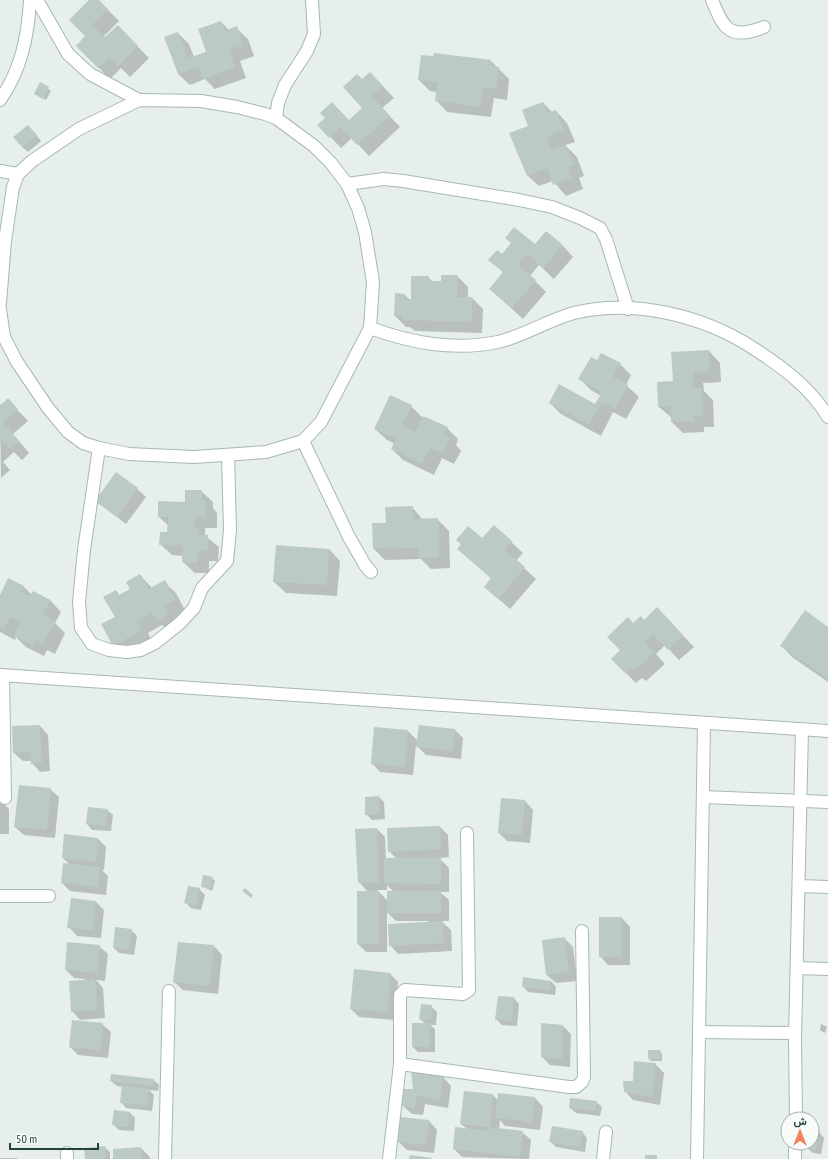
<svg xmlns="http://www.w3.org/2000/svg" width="828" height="1159" viewBox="0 0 828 1159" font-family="'PT Sans Narrow',Vazirmatn,sans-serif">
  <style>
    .shadow { fill: #0003; fill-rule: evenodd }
    .building { fill: #bbcac4 }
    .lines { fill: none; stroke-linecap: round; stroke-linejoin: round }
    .minor-casing { stroke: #a8b8b2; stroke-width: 14 }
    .minor { stroke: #fff; stroke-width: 12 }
  </style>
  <rect width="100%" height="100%" fill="#e6efeb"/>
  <g class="shadow">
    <polygon points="91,0 98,0 119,21 103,37 105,39 118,27 149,58 130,77 121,68 110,79 77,46 87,36"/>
    <polygon points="221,22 229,30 236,28 248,39 254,56 240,61 246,78 215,89 205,79 190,85 178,74 178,33 189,44 194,57 207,52"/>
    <polygon points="491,61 509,79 507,100 494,98 491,117 447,112 436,100 437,92 430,91 419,80"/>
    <polygon points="370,73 394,98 382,108 400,127 369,156 352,138 341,148 319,125 349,121 364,108 362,80"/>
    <polygon points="41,84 51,91 46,100 38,96"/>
    <polygon points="543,103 553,113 556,111 567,123 575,142 565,145 577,157 584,176 579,178 583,189 566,196 553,181 539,186 527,175 530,126"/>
    <polygon points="34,132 41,141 28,152 22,147"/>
    <polygon points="512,244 562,245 573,257 554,279 539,265 530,276 546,292 523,319 490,289 504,273 490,260 502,256"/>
    <polygon points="457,276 468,287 468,298 472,298 483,309 482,333 415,331 410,327 406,327 395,316 405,295 411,301 428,277 433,282 442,282"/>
    <polygon points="709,351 720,363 721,382 703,383 704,391 713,400 714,427 704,427 704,432 683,433 672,422 672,418 659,407 674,382"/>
    <polygon points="598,361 620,364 631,375 626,385 639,397 626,419 613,412 601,436 561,414 550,403 596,405 601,396 591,390 580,379"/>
    <polygon points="8,400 28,421 13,434 29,453 22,460 14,452 3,462 10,470 1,478 0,405"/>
    <polygon points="411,406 423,418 447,428 458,439 456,445 461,451 454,464 442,458 434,475 403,460 392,449 395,444 387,440 375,429"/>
    <polygon points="137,489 146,497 126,524 96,501"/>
    <polygon points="201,491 213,502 213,508 217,513 217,528 205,528 205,536 219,547 218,561 209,561 209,573 195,573 183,562 183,556 172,555 160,544 168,533 169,526 159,517 186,503"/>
    <polygon points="412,507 423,520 437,519 449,531 450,568 431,569 421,559 385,560 374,549 373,524 387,524"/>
    <polygon points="494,526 523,553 516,561 536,579 510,609 485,587 492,579 458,549 462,544 482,540"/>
    <polygon points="329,549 340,561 337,596 286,593 274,582"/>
    <polygon points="140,575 152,588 164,582 176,593 186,612 175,618 180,626 169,632 162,625 148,633 152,642 125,657 114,645 116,591 120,596 131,589"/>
    <polygon points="24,587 32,595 33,592 50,600 61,612 55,623 65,633 55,654 47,650 44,656 26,647 16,637 15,640 0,632 0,597"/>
    <polygon points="668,620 694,647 679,660 665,645 656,654 665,664 646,681 642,678 636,683 625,672 621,650 634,624 644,621"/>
    <polygon points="828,628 828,682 792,657 781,645"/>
    <polygon points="40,726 48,735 50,771 40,772 32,763 32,761 23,761 14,753"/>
    <polygon points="420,726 455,730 463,738 461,759 426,755 416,745 413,775 380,772 372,763 408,731 418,741"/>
    <polygon points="50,789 59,797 55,838 24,835 15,827"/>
    <polygon points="379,797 384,802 385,819 372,820 366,814"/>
    <polygon points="502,799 525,801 533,810 530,843 507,841 499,833"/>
    <polygon points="0,800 9,809 9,834 0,834"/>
    <polygon points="89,808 107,810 113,815 111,831 92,830 87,824"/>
    <path d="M440,827L448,835L449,857L439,858L449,868V892H440L449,900V921H441L451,930L452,951L398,954L390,945L429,923V921H396L387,912V952H366L358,944L368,892L359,882L377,829L385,837L386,859H397L389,851ZM387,885L394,892L388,901L377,890H387Z"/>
    <polygon points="98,839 106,847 104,870 101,869 108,876 106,895 70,891 62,883 70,865 63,858"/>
    <polygon points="212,878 215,881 212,891 202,886"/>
    <polygon points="199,889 205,895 201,910 191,908 185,902"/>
    <polygon points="96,902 104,910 101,938 77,936 69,927"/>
    <polygon points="622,918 630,927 630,965 608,965 600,956"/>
    <polygon points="131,930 137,936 134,955 119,953 114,948"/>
    <polygon points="564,938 573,947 577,981 556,983 547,975"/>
    <polygon points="99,946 108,954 105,981 96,980 103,988 105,1018 80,1020 72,1011 85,979 74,978 66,970"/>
    <polygon points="214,946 222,955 218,994 183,990 174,982"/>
    <polygon points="390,974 398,982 395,1020 359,1017 351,1009"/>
    <polygon points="551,981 556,987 555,995 528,992 523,986"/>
    <polygon points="514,998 519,1004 517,1026 502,1025 496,1019"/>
    <polygon points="431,1006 437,1012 436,1025 430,1025 435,1029 435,1052 418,1052 413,1047 426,1024 420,1019"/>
    <polygon points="102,1024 111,1032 108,1058 78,1055 70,1047"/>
    <polygon points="821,1024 827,1027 825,1033 820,1030"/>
    <polygon points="563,1026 571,1034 570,1067 550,1065 542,1057"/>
    <polygon points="660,1051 662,1054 662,1061 651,1061 649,1059"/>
    <polygon points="655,1064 664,1073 660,1105 633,1100 625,1091"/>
    <polygon points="412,1072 443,1077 451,1086 448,1108 425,1104 423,1115 412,1114 403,1106 414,1090"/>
    <polygon points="154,1080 159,1085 158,1091 149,1090 154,1095 152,1111 126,1108 121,1102 123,1087 117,1086 111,1081"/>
    <polygon points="465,1092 493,1095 498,1101 535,1098 543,1107 540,1130 505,1126 500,1120 499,1129 522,1132 531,1140 529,1159 462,1157 454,1149 467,1129 461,1124"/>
    <polygon points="596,1102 602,1107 600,1116 576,1113 570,1108"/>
    <polygon points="130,1113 135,1118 134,1131 119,1130 113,1124"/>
    <polygon points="429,1121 437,1130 434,1153 407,1150 399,1142"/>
    <polygon points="812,1131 819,1132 824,1138 821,1154 813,1153 807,1148 808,1143 812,1143"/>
    <polygon points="582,1132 587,1138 585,1152 556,1147 550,1141"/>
    <polygon points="104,1147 110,1152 110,1159 86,1159"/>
    <polygon points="141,1148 149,1156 150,1159 114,1159"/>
    <polygon points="0,1158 17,1158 18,1159 0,1159"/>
  </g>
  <g class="building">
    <polygon points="89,0 99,0 108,9 92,25 105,37 118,25 138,46 118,66 109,58 98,68 76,46 85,36 69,20"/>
    <polygon points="221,21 225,31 237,26 243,45 229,50 235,67 203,79 199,67 178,74 164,37 178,32 188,58 206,52 198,29"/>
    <polygon points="434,53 491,60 491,66 499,67 496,89 483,87 480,107 435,101 437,82 418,80 421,55 433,56"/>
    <polygon points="370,72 383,86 372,96 390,116 357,145 340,127 329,138 317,125 325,118 320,113 332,102 349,120 362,108 343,87 357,74 362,79"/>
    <polygon points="40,82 49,87 43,99 34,94"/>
    <polygon points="543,102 548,113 556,110 564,130 546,137 552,150 566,145 574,164 568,167 572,178 553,185 547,168 527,176 509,133 528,126 522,110"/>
    <polygon points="28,125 37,135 22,147 13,137"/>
    <polygon points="514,227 535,244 546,231 563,245 543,268 527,255 518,265 536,280 512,308 489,289 503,272 488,260 497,250 502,254 511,243 505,238"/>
    <polygon points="441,275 458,275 457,297 472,297 472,322 402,320 402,316 394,316 395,293 405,294 405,299 411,299 411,276 429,276 429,281 441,281"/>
    <polygon points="709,350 710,371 693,372 693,388 702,388 703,416 693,416 694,421 671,422 670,406 658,407 657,382 673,381 671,352"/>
    <polygon points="601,353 621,363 613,377 628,385 615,409 602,402 589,425 549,403 559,384 595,404 602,392 578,379 591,357 597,360"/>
    <polygon points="390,395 412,405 402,425 416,432 423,416 448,427 444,435 450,438 443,454 430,448 422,464 391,449 396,439 374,429"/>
    <polygon points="8,398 18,409 3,422 19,441 10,449 3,441 0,444 0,406"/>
    <polygon points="116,472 138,488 117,517 95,501"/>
    <polygon points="185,490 202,490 202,500 206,500 206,517 195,517 194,527 198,527 198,534 208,535 208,550 198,550 198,563 182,562 182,545 159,545 160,532 167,532 168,517 158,517 158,501 185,502"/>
    <polygon points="413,506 413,519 438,518 439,557 419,558 418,548 373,549 372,523 386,523 385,507"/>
    <polygon points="494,525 512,541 505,550 525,567 498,599 484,587 491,578 457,549 461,544 456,540 468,526 482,538"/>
    <polygon points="276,545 329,549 327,585 273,582"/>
    <polygon points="140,574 149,589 165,580 176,600 165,606 169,614 157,621 152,613 137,622 142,630 113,646 101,624 115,617 103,597 116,590 119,595 130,589 126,582"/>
    <polygon points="8,578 24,586 21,592 30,596 33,591 50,600 43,615 55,621 43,644 36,640 33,645 14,636 20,622 10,617 4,629 0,627 0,595"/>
    <polygon points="657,607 683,635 668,650 653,634 645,642 655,652 634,671 630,667 625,673 611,659 620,650 607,637 628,617 633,623 641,616 644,620"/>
    <polygon points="805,610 828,627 828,679 780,646"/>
    <polygon points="40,725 42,763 31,764 30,752 13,753 12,726"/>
    <polygon points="419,725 455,729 453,751 416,747"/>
    <polygon points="374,727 408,730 405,767 371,764"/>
    <polygon points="19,785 51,788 47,830 14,827"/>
    <polygon points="379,796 380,814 365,815 365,797"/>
    <polygon points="501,798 525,800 522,835 498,833"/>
    <polygon points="88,807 108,809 106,826 86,824"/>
    <polygon points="440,826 441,849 388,852 387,828"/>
    <polygon points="377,828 379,882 358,883 355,829"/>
    <polygon points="64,834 98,838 96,862 62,858"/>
    <polygon points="384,858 441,858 441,884 384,883"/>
    <polygon points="63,863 100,867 98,887 61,883"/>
    <polygon points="203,875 213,877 210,889 201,887"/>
    <polygon points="188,886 200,888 196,906 184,903"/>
    <polygon points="245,888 253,895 251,898 242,891"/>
    <rect x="357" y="891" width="22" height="53"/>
    <rect x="387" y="891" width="54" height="22"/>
    <polygon points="71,898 96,901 93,930 67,928"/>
    <rect x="599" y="917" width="23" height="40"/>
    <polygon points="443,921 444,943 389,946 388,924"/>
    <polygon points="115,927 132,929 129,950 113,948"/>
    <polygon points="565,937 569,972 546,975 542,940"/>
    <polygon points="67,942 100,945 97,973 65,970"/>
    <polygon points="178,942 214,945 210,986 173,982"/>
    <polygon points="354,969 391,973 387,1012 350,1009"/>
    <polygon points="523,977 551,981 550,990 522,987"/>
    <polygon points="95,979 97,1010 71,1012 69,981"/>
    <polygon points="498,996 514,997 512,1021 495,1020"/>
    <polygon points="421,1004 432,1005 431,1020 419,1019"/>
    <polygon points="72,1020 103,1023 100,1050 69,1047"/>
    <rect x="412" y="1023" width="18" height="24"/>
    <polygon points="541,1023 563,1025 562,1059 541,1057"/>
    <rect x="648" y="1050" width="12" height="9"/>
    <polygon points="634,1061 656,1063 652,1097 624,1092 623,1081 633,1081"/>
    <polygon points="411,1070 443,1076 440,1100 416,1096 415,1108 402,1106 404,1089 413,1089"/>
    <polygon points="111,1074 154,1079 153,1086 110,1081"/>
    <polygon points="122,1085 149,1089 147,1106 120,1103"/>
    <polygon points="464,1091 493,1094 490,1127 460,1124"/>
    <polygon points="498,1093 535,1097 532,1122 495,1118"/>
    <polygon points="570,1098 597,1101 595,1111 569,1108"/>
    <polygon points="114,1110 130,1112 128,1127 112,1125"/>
    <polygon points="400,1117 429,1120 426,1145 397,1142"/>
    <polygon points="552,1126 583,1131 580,1147 549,1142"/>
    <polygon points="455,1127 489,1131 490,1127 523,1131 520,1157 453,1149"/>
    <polygon points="812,1130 820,1131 816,1150 806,1148 807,1143 812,1143"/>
    <polygon points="105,1146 106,1159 85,1159 84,1148"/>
    <polygon points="141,1147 142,1159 113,1159 113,1149"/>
    <polygon points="410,1155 432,1158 432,1159 409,1159"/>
    <rect x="645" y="1155" width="12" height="4"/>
  </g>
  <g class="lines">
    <g class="minor-casing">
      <g id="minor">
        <polyline points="37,0 68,54 90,74 139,100"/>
        <path d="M712,0C724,30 730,40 764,27"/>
        <path d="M0,100C21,70 28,37 30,0"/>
        <polyline points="276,118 278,103 285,85 307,51 314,34 312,0"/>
        <polyline points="0,171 18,174"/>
        <polyline points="347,184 384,179 403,181 519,200 552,207 580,218 600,228 606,239 628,309"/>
        <polyline points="0,303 5,241 13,187 18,174 32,161 79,129 139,100 201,101 237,107 265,114 276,118 314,146 331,163 347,184 358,208 365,232 373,282 370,328 321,422 303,441 266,452 194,457 129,454 99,448 83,443 68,432 48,408 17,362 4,337 0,309"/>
        <path d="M370,328C412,343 453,351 498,342C524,336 548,320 574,313C634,299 702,315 753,348C781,366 810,387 828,417"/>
        <polyline points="303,441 349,537 365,565 371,572"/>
        <polyline points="99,448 84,550 79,602 81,628 92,644 109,650 127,652 141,650 155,643 180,623 194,608 202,588 227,561 230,530 228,455"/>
        <polyline points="0,675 828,731"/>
        <polyline points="3,675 5,798"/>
        <polyline points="703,797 828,802"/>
        <polyline points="799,886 828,887"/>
        <polyline points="0,896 49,896"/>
        <polyline points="797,968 828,969"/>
        <polyline points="699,1032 795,1033"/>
        <polyline points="400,1064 400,995 405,990 463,994 469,990 467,833"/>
        <polyline points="796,1119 795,1039 802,729"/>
        <polyline points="67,1153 67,1159"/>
        <polyline points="165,1159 169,991"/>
        <polyline points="389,1159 400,1064 569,1087 576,1087 582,1082 584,1077 582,931"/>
        <polyline points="603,1159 606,1132"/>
        <polyline points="697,1159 704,723"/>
        <polyline points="795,1159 795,1143"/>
      </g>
    </g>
    <use href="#minor" class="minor"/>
  </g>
  <g transform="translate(800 1131)"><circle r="19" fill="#f7fbf9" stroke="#a3b1ad"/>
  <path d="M0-3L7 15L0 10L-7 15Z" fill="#f4845f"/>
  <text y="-6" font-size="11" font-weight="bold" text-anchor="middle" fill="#24423a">ش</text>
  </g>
  <path d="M10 1143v6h88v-6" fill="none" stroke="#24423a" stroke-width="2"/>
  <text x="16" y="1143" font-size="12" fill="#24423a" stroke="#f7fbf9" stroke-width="3" paint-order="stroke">50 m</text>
</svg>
